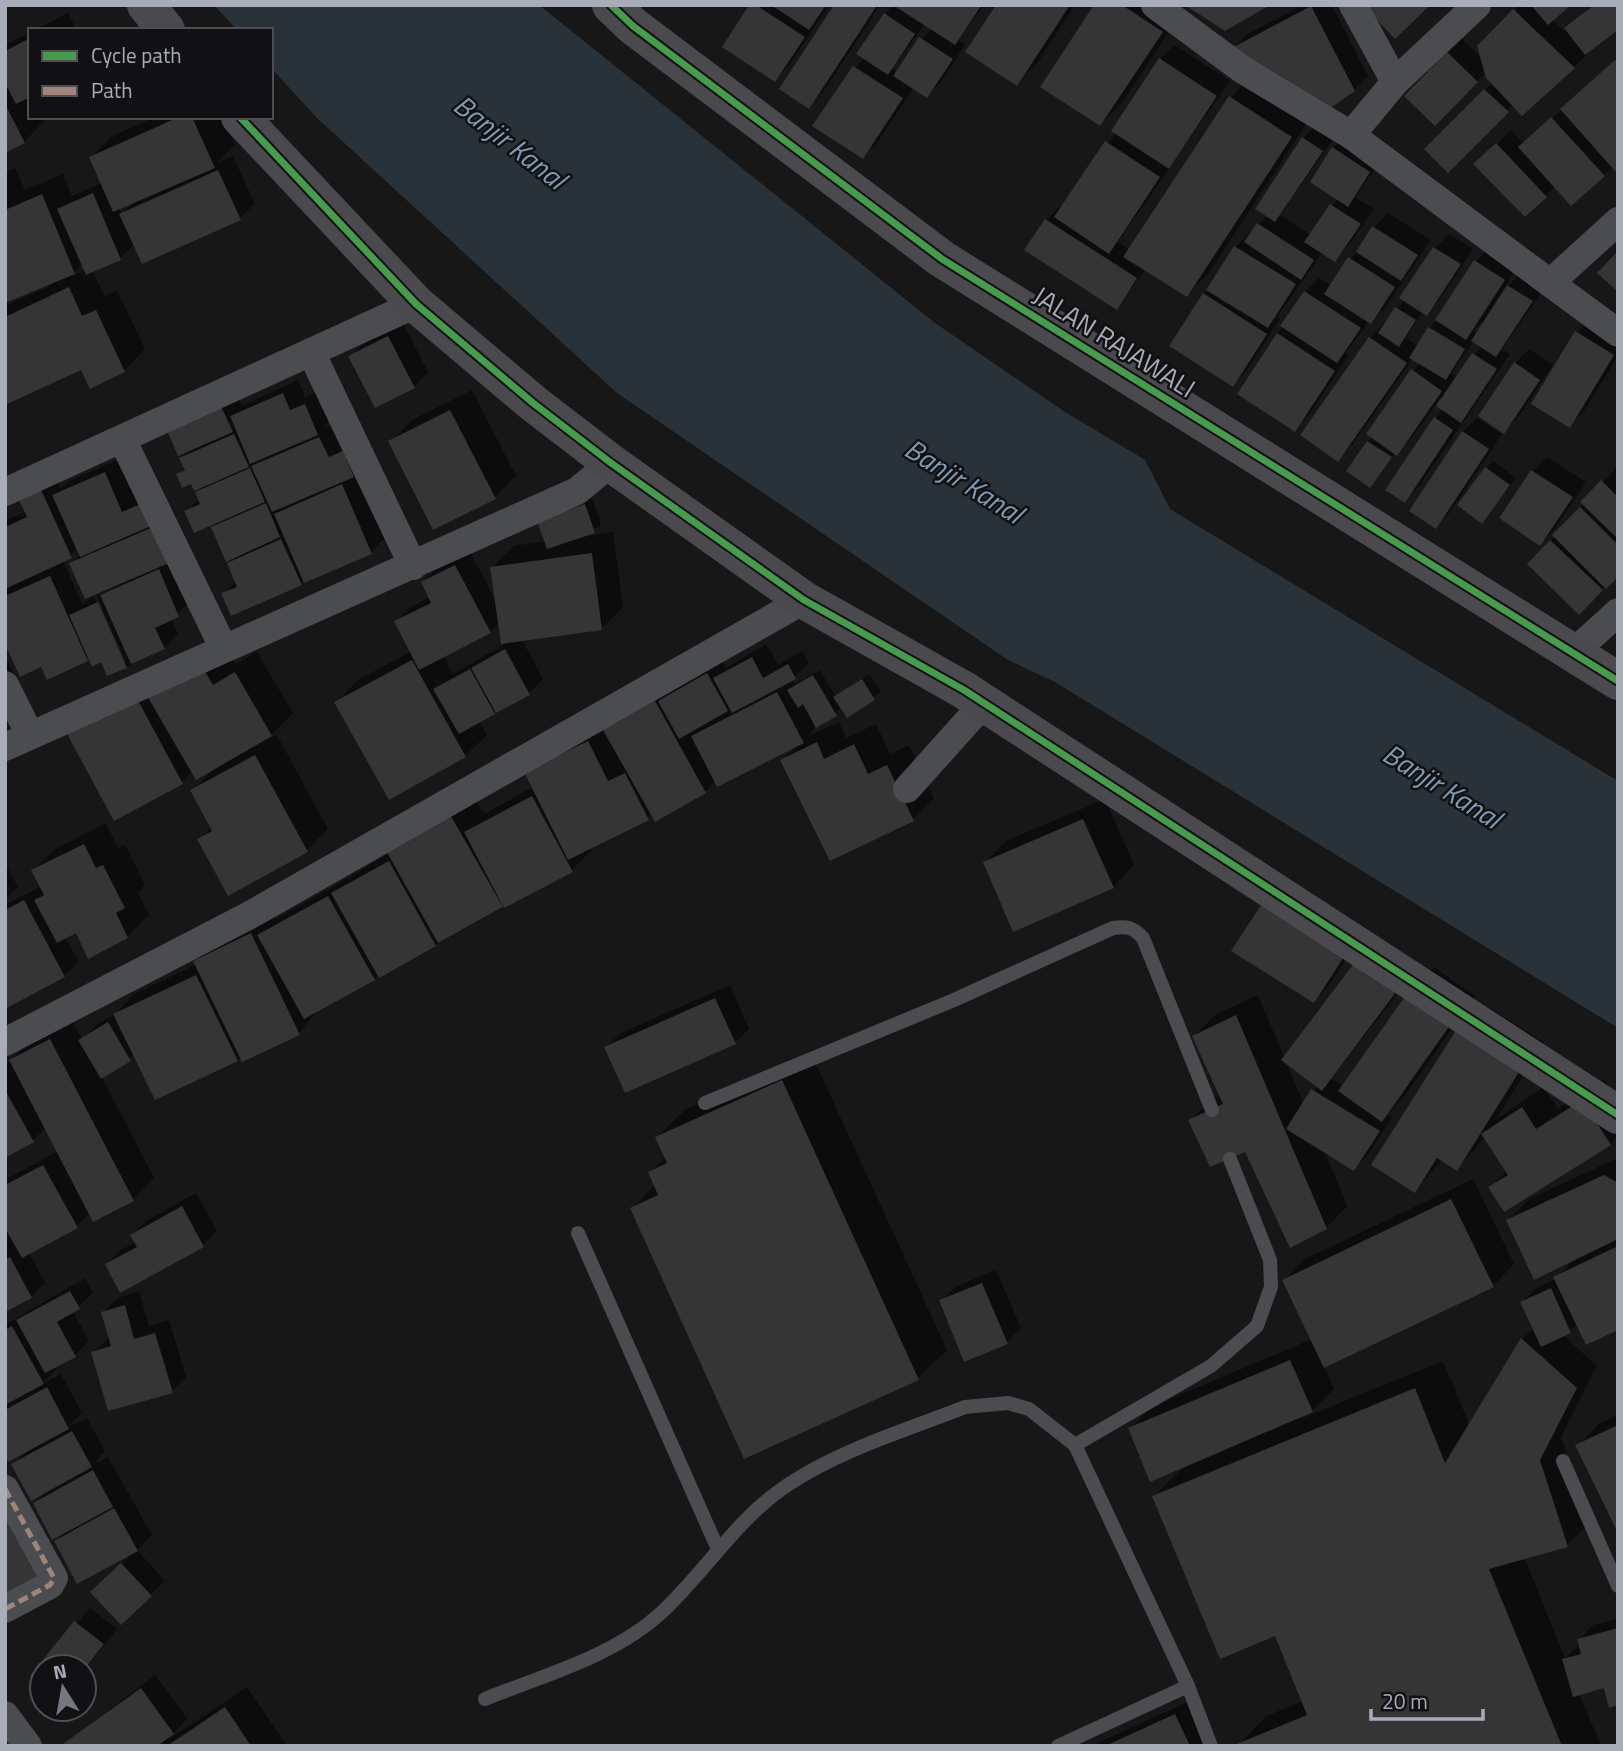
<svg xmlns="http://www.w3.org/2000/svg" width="1623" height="1751" viewBox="0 0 1623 1751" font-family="'Titillium Web',sans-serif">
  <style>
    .water { fill: #2a3239 }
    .shadow { fill: #0007; fill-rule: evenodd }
    .building { fill: #353536 }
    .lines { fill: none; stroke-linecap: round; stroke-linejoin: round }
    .lane { stroke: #4b4c50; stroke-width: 14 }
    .street { stroke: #4b4c50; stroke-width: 28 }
    .secondary { stroke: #4a4a4e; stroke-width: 38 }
    .quiet { stroke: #a18479; stroke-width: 5; stroke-dasharray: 10 5; stroke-linecap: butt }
    .cycleway-casing { stroke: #111113; stroke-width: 11 }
    .cycleway { stroke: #469c4c; stroke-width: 7 }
    .labels { text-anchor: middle; stroke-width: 5; stroke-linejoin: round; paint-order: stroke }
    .street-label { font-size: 26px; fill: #a8adb8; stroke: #111113 }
    .water-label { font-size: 28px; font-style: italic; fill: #7f9bb3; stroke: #111113 }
  </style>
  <rect width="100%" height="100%" fill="#171717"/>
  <polygon class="water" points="214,5 539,5 935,323 1065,412 1145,460 1170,509 1618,781 1618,1028 1055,682 1008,660 617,393 317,118 271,68 271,30 237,30"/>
  <g class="shadow">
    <polygon points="751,5 829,5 789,65 775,80"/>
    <polygon points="836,5 880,5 823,92 809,106"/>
    <path d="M893,5H984L958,40L965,45L941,82L927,96L914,87L877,143L863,157L815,126L864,57L885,14ZM925,24L931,28L898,72L893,68Z"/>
    <polygon points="998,5 1075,5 1038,62 1017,83"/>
    <polygon points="1096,5 1176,5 1183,10 1122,103 1100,124"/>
    <polygon points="1303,5 1332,5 1368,76 1354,90 1233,49 1246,35"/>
    <polygon points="1519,5 1568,5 1552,19 1564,31 1592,5 1618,5 1588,53 1574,67 1522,114 1513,105 1448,170 1427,149 1492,83 1486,72 1435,123 1406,96 1462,39 1482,58 1479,47"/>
    <polygon points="68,13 77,30 35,30"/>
    <polygon points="30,33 30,117 44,117 45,120 24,142 5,151 5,40 7,44"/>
    <polygon points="1175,45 1230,81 1118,242 1130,250 1231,97 1252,75 1312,115 1208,274 1186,295 1146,269 1116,308 1027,250 1047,220 1061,205 1063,207 1116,132 1160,59"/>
    <polygon points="1618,58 1618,166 1613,166 1604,175 1556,186 1525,215 1476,164 1511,130 1524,144"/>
    <path d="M155,117H223L235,145L217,163L233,156L255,204L240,218L143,262L135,244L120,258L93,271L104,296L117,290L145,349L124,371L82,368L5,403V306L48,287L47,284L5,301V172L15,168L25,190L63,174L72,196L102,183L91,158L112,136ZM135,201L122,214L119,208ZM83,263L86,270L71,276Z"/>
    <polygon points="1317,124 1335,136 1280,215 1311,235 1338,198 1333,148 1348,134 1383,157 1355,197 1374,209 1349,245 1335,259 1323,252 1277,317 1280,319 1247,370 1233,385 1171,345 1235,247 1268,215 1303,138"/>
    <polygon points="1388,213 1431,240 1385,308 1369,321 1345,354 1348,356 1309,415 1294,429 1278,334 1305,292 1319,278 1332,286 1374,227"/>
    <path d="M1449,234L1473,249L1440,299L1426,314L1423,311L1406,338L1418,346L1476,261L1490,247L1518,265L1503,291L1523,271L1546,286L1502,349L1510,354L1419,486L1405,501L1435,418L1444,409V399L1441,397L1411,439L1395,452L1370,485L1368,442L1420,362L1413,358L1352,445L1337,459L1302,434L1370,338L1405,300L1435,248ZM1486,318L1477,334L1473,331ZM1474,341L1481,346L1458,378L1451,373Z"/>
    <polygon points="1591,318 1618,335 1618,356 1584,411 1570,425 1577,333"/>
    <polygon points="403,323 428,372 414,387 351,356 365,342"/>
    <polygon points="1529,349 1553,365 1518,417 1504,431 1515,363"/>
    <polygon points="298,380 305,397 319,391 332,419 323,428 334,424 385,538 371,552 301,584 223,594 236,581 229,563 236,556 213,528 221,519 186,512 200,498 197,492 205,484 178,475 186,468 181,459 234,389 242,406"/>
    <polygon points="472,390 516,476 495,497 391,442 412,420"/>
    <polygon points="1477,418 1502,434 1450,512 1436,527 1463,432"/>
    <polygon points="1547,457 1586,482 1554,530 1540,544 1501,517 1533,471"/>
    <path d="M119,459L192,601L171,618L178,634L164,648L126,667L90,657L42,665L5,639V589L9,585L5,587V521L27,511L52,470L61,489L69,481ZM78,549L81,554L71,564L112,589L97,596L126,662H122L94,597L82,604L63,560Z"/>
    <polygon points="1493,461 1516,478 1488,515 1459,505"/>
    <polygon points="1616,468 1618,574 1579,612 1530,564"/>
    <path d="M592,498L601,524L586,536L613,532L623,607L601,629L522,640L543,679L529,693L479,721L487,735L465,756L337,702L358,680L412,651L396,621L411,607L430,597L423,583L437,568L470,552L497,603L492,567L514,546L546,541V514ZM500,622L510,641L453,674L443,655L490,632Z"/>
    <polygon points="222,643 235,664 257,652 293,713 267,739 277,735 328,829 306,851 199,839 212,826 192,791 213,770 193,771 182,782 114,819 68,732"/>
    <polygon points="766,644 778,665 802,651 809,663 792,679 795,684 820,670 836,697 869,674 881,692 847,715 842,708 816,726 808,736 839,722 846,738 876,724 890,754 909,745 934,798 913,819 782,761 797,745 716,781 705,792 652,814 592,846 593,849 572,870 319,1009 299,1033 237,1060 135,1055 102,1077 154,1178 133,1199 90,1213 76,1227 29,1252 45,1283 31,1297 5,1310 5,1180 58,1151 46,1128 33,1140 5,1156 5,1066 33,1039 71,1018 82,1039 95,1026 115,1014 136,993 197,964 195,961 217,940 273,913 276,919 350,877 389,853 470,791 484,814 533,787 526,773 722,660 726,668"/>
    <polygon points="5,656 18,683 5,695"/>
    <polygon points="1105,799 1134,865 1113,887 985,863 1006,841"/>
    <polygon points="106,823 118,848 125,845 145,885 138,893 149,915 127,937 76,931 65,937 79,962 64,976 5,1007 5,905 42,886 33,870 55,849"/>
    <polygon points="5,863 18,887 5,899"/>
    <polygon points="1263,906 1357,942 1328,987 1314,1001"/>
    <path d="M1434,967L1475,996L1403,1098L1388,1114L1392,1117L1368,1155L1354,1169L1324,1150L1347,1206L1326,1228L1246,1150L1190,1121L1212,1099L1221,1095L1194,1036L1215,1015L1258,995L1285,1059L1416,970L1331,1079L1344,1086L1412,989ZM1286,1062L1318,1085L1304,1104Z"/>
    <polygon points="730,985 749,1029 735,1043 606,1047 621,1033"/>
    <polygon points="1482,1003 1544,1042 1496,1119 1544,1087 1558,1109 1604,1080 1618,1101 1618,1136 1610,1144 1490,1188 1507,1171 1485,1137 1457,1169 1443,1159 1415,1190 1461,1025"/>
    <polygon points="811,1053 947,1350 918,1378 745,1457 632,1209 655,1185 650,1173 666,1156 657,1137 686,1109"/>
    <polygon points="1618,1158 1618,1328 1578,1324 1563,1335 1597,1366 1561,1437 1589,1524 1567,1545 1524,1557 1565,1658 1580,1644 1579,1640 1593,1625 1618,1619 1618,1704 1605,1686 1579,1693 1601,1746 1238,1746 1266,1716 1303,1701 1276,1634 1154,1496 1186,1465 1130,1429 1151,1407 1312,1339 1284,1280 1305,1259 1473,1179 1514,1264 1493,1286 1324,1366 1334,1389 1312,1411 1297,1417 1298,1420 1443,1361 1470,1426 1522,1339 1534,1328 1522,1302 1536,1288 1556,1279 1573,1260 1508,1221 1529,1199"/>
    <polygon points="196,1193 217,1231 203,1245 107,1264 121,1250 136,1242 132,1235 146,1221"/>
    <polygon points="996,1270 1021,1328 1007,1342 941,1301 955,1287"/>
    <polygon points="85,1278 93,1293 73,1311 89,1341 75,1355 56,1365 57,1368 42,1384 61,1374 82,1413 68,1427 87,1418 105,1452 92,1465 108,1457 152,1535 137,1550 165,1581 121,1622 107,1578 133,1553 56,1541 65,1532 35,1504 48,1490 13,1465 28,1450 5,1453 5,1325"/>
    <polygon points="139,1291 149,1326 169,1320 186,1377 172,1391 93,1352 110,1337 103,1312 118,1298"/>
    <polygon points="1618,1415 1618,1529 1578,1446 1599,1424"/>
    <polygon points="90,1608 117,1629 84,1670 84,1667 42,1667 42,1684 32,1676"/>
    <polygon points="155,1675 187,1718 169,1739 247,1687 287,1746 62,1746"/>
    <polygon points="1190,1701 1210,1746 1091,1746"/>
  </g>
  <g class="building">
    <polygon points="749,5 756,5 805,37 775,82 722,47"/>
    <polygon points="771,5 826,5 809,30"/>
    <polygon points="834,5 876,7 809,109 779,89"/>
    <polygon points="893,5 979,5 981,6 955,45"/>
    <polygon points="996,5 1070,5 1017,86 965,52"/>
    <polygon points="1094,5 1122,5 1163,32 1100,126 1040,87"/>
    <polygon points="1185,5 1270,5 1225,31"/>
    <polygon points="1363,5 1430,5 1395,39"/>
    <polygon points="1531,5 1571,5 1548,25"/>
    <polygon points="1594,5 1618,5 1618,30 1585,55 1564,28"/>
    <polygon points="1311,6 1355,91 1329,109 1230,49"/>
    <polygon points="1513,9 1575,68 1522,116 1486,78 1477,46"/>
    <polygon points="884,13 915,34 888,75 856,54"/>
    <polygon points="919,37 953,59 927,98 893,76"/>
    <polygon points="30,38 30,97 16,104 5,83 5,51"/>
    <polygon points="1447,52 1478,82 1435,126 1404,96"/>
    <polygon points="1159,58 1217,96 1169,169 1111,131"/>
    <polygon points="1615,60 1618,63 1618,169 1615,171 1560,109"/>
    <polygon points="853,66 903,98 863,159 812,126"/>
    <polygon points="1484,89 1509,112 1448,173 1424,149"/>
    <polygon points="1229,96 1292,137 1187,297 1123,257"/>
    <polygon points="5,104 25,143 5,153"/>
    <polygon points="179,117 192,117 215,168 113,212 89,157"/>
    <polygon points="1551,117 1605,176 1571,206 1518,147"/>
    <polygon points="1302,137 1323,151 1275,222 1255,209"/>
    <polygon points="1105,141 1160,177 1109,254 1054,217"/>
    <polygon points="1496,143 1547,197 1525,217 1473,164"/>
    <polygon points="1332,147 1370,172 1348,207 1310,182"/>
    <polygon points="218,170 241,220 142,264 119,214"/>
    <polygon points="93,193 121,260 86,275 57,209"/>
    <polygon points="42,194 75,274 5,303 5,210"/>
    <polygon points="1330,204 1361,224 1335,262 1304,242"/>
    <polygon points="1045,219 1137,278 1117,310 1024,250"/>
    <polygon points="1257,223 1314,260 1301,280 1244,242"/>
    <polygon points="1372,226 1418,255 1401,281 1356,252"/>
    <polygon points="1234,246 1296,284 1268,328 1206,290"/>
    <polygon points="1433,247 1461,264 1427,316 1399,298"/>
    <polygon points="1618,251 1618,292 1597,273"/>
    <polygon points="1348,257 1395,287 1371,324 1324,294"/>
    <polygon points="1474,260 1505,280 1466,340 1435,320"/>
    <polygon points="1507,285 1533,301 1496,357 1471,341"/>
    <polygon points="69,287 82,316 96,310 125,372 90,389 81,370 5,405 5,317"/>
    <polygon points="1304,291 1361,328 1337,363 1280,326"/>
    <polygon points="1203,293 1267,334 1233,387 1169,346"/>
    <polygon points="1395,307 1416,320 1399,347 1378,333"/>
    <polygon points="1428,327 1465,349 1446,380 1409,358"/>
    <polygon points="1575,331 1614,355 1570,428 1531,404"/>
    <polygon points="1277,333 1335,371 1295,432 1237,394"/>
    <polygon points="388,336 415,388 375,408 348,356"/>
    <polygon points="1369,337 1407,363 1338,462 1300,435"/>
    <polygon points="1472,353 1497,369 1461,423 1436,406"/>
    <polygon points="1514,362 1540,380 1504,434 1478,416"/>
    <polygon points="1411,369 1442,391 1397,456 1366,434"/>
    <polygon points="283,393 290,410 305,404 318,435 250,464 230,416"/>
    <polygon points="219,402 233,432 178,456 165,426"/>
    <polygon points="450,410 496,499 433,530 388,441"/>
    <polygon points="1434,417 1453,430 1405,503 1385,490"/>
    <polygon points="1462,431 1489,449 1436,529 1409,511"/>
    <polygon points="234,434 249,467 194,491 191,484 182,488 176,474 185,470 179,458"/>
    <polygon points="319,437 329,457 343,451 354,477 272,512 251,466"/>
    <polygon points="1367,441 1392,457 1370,488 1346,471"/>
    <polygon points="1485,467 1510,485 1482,524 1457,505"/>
    <polygon points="250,468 265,502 194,533 184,511 200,504 195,492"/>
    <polygon points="1531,470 1573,497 1540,546 1499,518"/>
    <polygon points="105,472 122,512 143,503 153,525 80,557 52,495"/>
    <polygon points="1601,480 1618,497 1618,539 1580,502"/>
    <polygon points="38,483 72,558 5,589 5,527 27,517 16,493"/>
    <polygon points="342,484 372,554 304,583 274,514"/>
    <polygon points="266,503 280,537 226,562 211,527"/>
    <polygon points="585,504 595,533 547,549 537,521"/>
    <polygon points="1580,507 1618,545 1618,577 1606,589 1552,535"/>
    <polygon points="153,527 169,563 85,599 69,563"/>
    <polygon points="281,539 302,585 231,616 221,593 237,587 227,563"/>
    <polygon points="1550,540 1603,590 1579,615 1527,564"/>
    <polygon points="592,553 602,630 501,644 490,567"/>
    <polygon points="455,565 491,633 419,670 394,621 431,603 421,582"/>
    <polygon points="159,569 179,617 155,628 165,649 131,664 100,595"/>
    <polygon points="50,576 88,661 47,680 41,667 20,677 5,644 5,596"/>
    <polygon points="98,602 127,668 107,676 101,662 92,667 69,615"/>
    <polygon points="505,649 530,695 496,713 471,668"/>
    <polygon points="752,657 763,678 788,664 796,679 732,713 713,678"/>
    <polygon points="412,660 466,757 389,800 334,702"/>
    <polygon points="200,663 213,685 235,672 272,736 196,780 146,694"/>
    <polygon points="470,669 495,714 459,734 433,689"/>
    <polygon points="707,673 728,711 679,739 658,701"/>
    <polygon points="813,675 837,716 816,728 803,704 798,708 787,690"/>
    <polygon points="862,679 875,700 847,718 833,697"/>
    <polygon points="777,692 804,743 717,787 691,736"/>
    <polygon points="135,695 183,784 114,821 66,732"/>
    <polygon points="655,701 706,793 655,822 603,730"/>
    <polygon points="588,741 608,781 625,773 649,820 568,860 524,772"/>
    <polygon points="817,742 824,759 854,744 868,774 887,765 914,821 830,861 780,760"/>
    <polygon points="255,755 308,852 228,896 197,839 212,831 190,790"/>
    <polygon points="532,796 573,872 504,908 464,832"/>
    <polygon points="448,811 503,907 438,943 384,847"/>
    <polygon points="1083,819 1114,888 1013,932 983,862"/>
    <polygon points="84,844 96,868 103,865 125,908 116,913 128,938 88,959 76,933 57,943 34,900 44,895 31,870"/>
    <polygon points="389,861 436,946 379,978 331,893"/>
    <polygon points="328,896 375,980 304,1019 257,935"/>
    <polygon points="24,900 65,977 5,1009 5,910"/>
    <polygon points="1261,905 1344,957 1314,1003 1231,951"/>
    <polygon points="251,933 300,1035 242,1062 193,961"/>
    <polygon points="1355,962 1396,992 1322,1091 1281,1060"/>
    <polygon points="196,975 238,1061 155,1100 113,1014"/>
    <polygon points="1411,988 1455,1018 1382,1122 1338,1091"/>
    <polygon points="715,998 736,1044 625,1093 604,1047"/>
    <polygon points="1236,1015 1327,1229 1290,1248 1245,1152 1210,1167 1188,1120 1223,1104 1192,1036"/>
    <polygon points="108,1022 131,1061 101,1079 78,1040"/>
    <polygon points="1460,1024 1524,1064 1457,1171 1437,1158 1415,1193 1371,1165"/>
    <polygon points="50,1039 134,1201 93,1222 9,1060"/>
    <polygon points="782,1080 919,1380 744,1459 630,1208 658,1195 648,1172 667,1163 655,1137"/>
    <polygon points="1311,1089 1380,1131 1354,1171 1286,1129"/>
    <polygon points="5,1090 34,1142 5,1158"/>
    <polygon points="1582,1100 1611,1145 1504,1212 1488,1187 1508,1175 1481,1134 1522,1107 1536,1129"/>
    <polygon points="43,1165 78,1228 22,1258 5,1228 5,1185"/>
    <polygon points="1604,1175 1618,1183 1618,1239 1534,1280 1506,1220"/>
    <polygon points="1451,1199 1494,1287 1324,1368 1282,1280"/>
    <polygon points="182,1206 204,1247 120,1293 105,1264 137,1247 130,1235"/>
    <polygon points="1618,1246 1618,1330 1586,1345 1553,1277"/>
    <polygon points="10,1257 32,1298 5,1312 5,1259"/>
    <polygon points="982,1283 1008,1344 964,1362 939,1300"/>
    <polygon points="1551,1288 1571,1333 1541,1347 1520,1302"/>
    <polygon points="70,1291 80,1309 57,1322 76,1357 45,1373 16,1320"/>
    <polygon points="125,1305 134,1339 155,1333 173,1393 108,1411 91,1352 111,1346 101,1312"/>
    <polygon points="12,1326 44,1384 5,1405 5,1330"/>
    <polygon points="1521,1338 1577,1388 1540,1460 1568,1547 1489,1569 1562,1746 1232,1746 1307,1715 1275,1636 1220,1659 1152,1496 1415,1388 1445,1463"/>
    <polygon points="1290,1360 1313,1412 1150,1482 1128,1428"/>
    <polygon points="47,1387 69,1429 8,1462 5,1456 5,1410"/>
    <polygon points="1618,1425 1618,1533 1575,1445"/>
    <polygon points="72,1431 92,1467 31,1501 11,1464"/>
    <polygon points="93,1470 113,1507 52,1540 33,1503"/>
    <polygon points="114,1508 138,1551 77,1584 54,1541"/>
    <polygon points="5,1514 44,1576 5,1595"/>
    <polygon points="121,1563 152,1596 121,1625 90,1592"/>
    <polygon points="74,1621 104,1644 86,1667 42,1667 42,1686 30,1676"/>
    <polygon points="1618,1628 1618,1705 1609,1708 1604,1688 1573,1697 1562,1659 1581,1654 1577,1639"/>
    <polygon points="141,1688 174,1734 157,1746 60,1746"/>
    <polygon points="225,1707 251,1746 167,1746"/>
    <polygon points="1175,1714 1190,1746 1105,1746"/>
  </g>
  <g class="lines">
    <g class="lane">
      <path d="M705,1103L954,1000L1113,928C1127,926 1133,927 1143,938L1212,1110"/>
      <polyline points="578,1233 717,1547"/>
      <polyline points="1075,1445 1211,1366 1257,1326 1271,1287 1270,1260 1230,1159"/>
      <polyline points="1563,1461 1618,1586"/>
      <path d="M485,1699C544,1675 615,1656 662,1612C707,1570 736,1519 789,1484C842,1449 907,1430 965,1407L1008,1403L1029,1409L1075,1445L1188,1686"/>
      <polyline points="1058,1746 1188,1686 1211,1746"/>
    </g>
    <g class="street">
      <polyline points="1155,5 1243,70 1351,135"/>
      <polyline points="1353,5 1395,82"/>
      <polyline points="1477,5 1395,82 1351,135 1550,283"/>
      <polyline points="1618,221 1550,283 1618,333"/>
      <polyline points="311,352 413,566"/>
      <polyline points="122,439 223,647"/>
      <polyline points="5,492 416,304"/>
      <polyline points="1574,652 1618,612"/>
      <polyline points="5,685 30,735"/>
      <polyline points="5,747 577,491 611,463"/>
      <polyline points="907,789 984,703"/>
      <polyline points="5,1042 250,915 804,600"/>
      <polyline points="5,1489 54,1578 50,1585 5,1609"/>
      <polyline points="5,1715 28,1746"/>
    </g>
    <g class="secondary">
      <polyline points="146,5 166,30"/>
      <polyline points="611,5 633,26 942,259 1618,681"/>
      <polyline points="240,117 416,304 533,403 611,463 804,600 964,690 1618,1115"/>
    </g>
    <polyline class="quiet" points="5,1489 54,1578 50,1585 5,1609"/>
    <g class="cycleway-casing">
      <g id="cycleway">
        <polyline points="611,5 633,26 942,259 1618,681"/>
        <polyline points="240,117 416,304 533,403 611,463 804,600 964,690 1618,1115"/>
      </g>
    </g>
    <use href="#cycleway" class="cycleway"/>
  </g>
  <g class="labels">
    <g class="street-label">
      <text transform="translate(1114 342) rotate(32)" y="9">JALAN RAJAWALI</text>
    </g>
    <g class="water-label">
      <text transform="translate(510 142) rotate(38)" y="10">Banjir Kanal</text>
      <text transform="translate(964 481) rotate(32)" y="10">Banjir Kanal</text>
      <text transform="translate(1442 786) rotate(32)" y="10">Banjir Kanal</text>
    </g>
  </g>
  <rect width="1623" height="1751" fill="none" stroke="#a8adb8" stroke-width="14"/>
  <rect x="28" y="28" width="245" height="91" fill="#111113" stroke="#4d4f55" stroke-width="2"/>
  <rect x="42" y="51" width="35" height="10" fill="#469c4c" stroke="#4d4f55" stroke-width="2"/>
  <text x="91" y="63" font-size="21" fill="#a8adb8">Cycle path</text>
  <rect x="42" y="86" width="35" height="10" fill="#a18479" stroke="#4d4f55" stroke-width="2"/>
  <text x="91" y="98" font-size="21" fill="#a8adb8">Path</text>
  <g transform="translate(63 1688) rotate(349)"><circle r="33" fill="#111113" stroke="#4d4f55" stroke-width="2"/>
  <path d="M0-5L12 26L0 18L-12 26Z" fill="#757880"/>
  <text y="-10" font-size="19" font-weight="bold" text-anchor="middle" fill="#a8adb8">N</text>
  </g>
  <path d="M1371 1709v10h112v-10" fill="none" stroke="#a8adb8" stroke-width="3.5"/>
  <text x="1382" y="1709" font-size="21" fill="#a8adb8" stroke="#111113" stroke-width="5" paint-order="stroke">20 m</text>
</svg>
